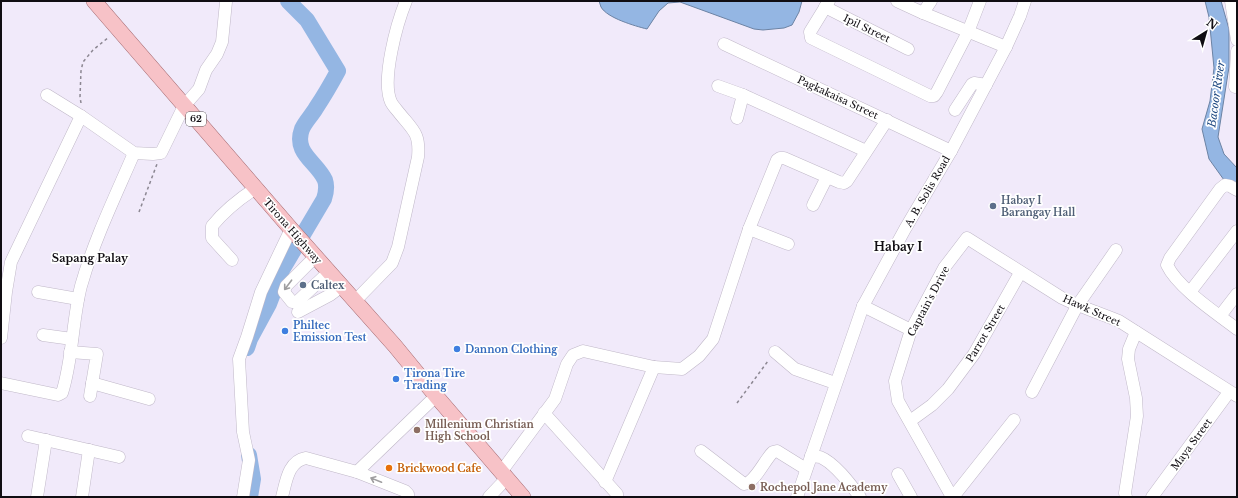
<svg xmlns="http://www.w3.org/2000/svg" width="1238" height="498" viewBox="0 0 1238 498" font-family="'Libre Baskerville',serif">
  <style>
    .water { fill: #94b6e3; stroke: #6c83a4 }
    .lines { fill: none; stroke-linecap: round; stroke-linejoin: round }
    .river { stroke: #94b6e3; stroke-width: 16 }
    .minor-casing { stroke: #c0b8c8; stroke-width: 13 }
    .major-casing { stroke: #a3696f; stroke-width: 16 }
    .path { stroke: #8c8792; stroke-width: 1.5; stroke-dasharray: 3 3; stroke-linecap: butt }
    .minor { stroke: #fff; stroke-width: 12 }
    .major { stroke: #f7c2c7; stroke-width: 15 }
    .oneway { stroke: #9f9ea0 }
    .service-dot { fill: #5c6f8a; stroke: #fff; stroke-width: 1.5 }
    .shop-dot { fill: #3f7fe0; stroke: #fff; stroke-width: 1.5 }
    .education-dot { fill: #8d6e63; stroke: #fff; stroke-width: 1.5 }
    .food-dot { fill: #e8710a; stroke: #fff; stroke-width: 1.5 }
    .labels { text-anchor: middle; stroke-width: 3.5; stroke-linejoin: round; paint-order: stroke }
    .shield { fill: #fff; stroke: #585659; stroke-width: 1 }
    .shield-label { font-size: 9px; font-weight: bold; fill: #100d12 }
    .street-label { font-size: 10px; fill: #100d12; stroke: #fff }
    .service-label { font-size: 10px; font-weight: bold; fill: #4e5e75; stroke: #fff; text-anchor: start }
    .shop-label { font-size: 10px; font-weight: bold; fill: #366cbe; stroke: #fff; text-anchor: start }
    .education-label { font-size: 10px; font-weight: bold; fill: #785e54; stroke: #fff; text-anchor: start }
    .food-label { font-size: 10px; font-weight: bold; fill: #c56008; stroke: #fff; text-anchor: start }
    .water-label { font-size: 11px; font-style: italic; fill: #204a82; stroke: #fff }
    .neighbourhood-label { font-size: 11px; font-weight: bold; fill: #100d12; stroke: #fff }
    .quarter-label { font-size: 12px; font-weight: bold; fill: #100d12; stroke: #fff }
  </style>
  <rect width="100%" height="100%" fill="#f1eafa"/>
  <g class="water">
    <path d="M599,1H802L799,12L792,25L784,28L763,30L754,29L680,2L668,3L659,11L647,29C635,26 607,18 601,7C600,5 600,3 599,1Z"/>
    <polygon points="1205,1 1221,1 1229,29 1229,67 1218,137 1224,154 1237,168 1237,186 1224,180 1209,159 1202,129 1210,101 1214,68 1209,17"/>
  </g>
  <g class="lines">
    <g class="river">
      <path d="M247,348L250,339L269,304L282,270L324,199C326,193 327,186 325,180C317,162 293,153 302,129C305,122 312,115 316,108C324,96 331,84 338,71L307,20L288,1"/>
      <polyline points="249,455 253,479 250,497"/>
    </g>
    <g class="minor-casing">
      <g id="minor">
        <polyline points="829,1 810,32 811,38 930,96 934,96 937,92 968,32 980,1"/>
        <polyline points="897,1 923,13 1006,47"/>
        <polyline points="1231,1 1237,40"/>
        <polyline points="825,7 908,49"/>
        <polyline points="923,13 931,1"/>
        <polyline points="724,44 951,151"/>
        <polyline points="718,86 743,95"/>
        <polyline points="1235,87 1237,51"/>
        <polyline points="47,95 81,116 134,153 153,154 161,153 184,106 199,89 206,70 217,54 222,42 226,2"/>
        <polyline points="955,110 972,84 974,83 986,85"/>
        <polyline points="737,118 743,95 866,151"/>
        <path d="M1237,190L1230,186L1225,185L1220,189L1170,258L1167,265C1178,288 1216,313 1237,329"/>
        <polyline points="813,205 827,177"/>
        <polyline points="749,229 788,244"/>
        <polyline points="315,257 286,286 284,292 292,302 295,302 298,301 329,272"/>
        <path d="M232,260L212,238V226C225,210 239,199 256,188"/>
        <polyline points="38,292 78,299"/>
        <polyline points="1190,292 1237,231"/>
        <path d="M355,301L392,263L398,247L418,157C420,134 414,131 400,114C397,110 393,106 391,102C381,80 397,23 406,1"/>
        <polyline points="863,306 911,330"/>
        <polyline points="298,312 330,295 342,286"/>
        <polyline points="1220,316 1237,294"/>
        <polyline points="43,335 72,339"/>
        <polyline points="1,338 6,292 11,262 81,116"/>
        <polyline points="70,352 97,354 90,396"/>
        <polyline points="775,352 795,369 835,383"/>
        <path d="M1,383L58,395L62,393C73,359 72,321 81,286C94,240 115,197 134,153"/>
        <polyline points="92,383 149,399"/>
        <polyline points="1032,392 1077,306 1116,250"/>
        <polyline points="544,413 617,494 617,497"/>
        <polyline points="910,421 932,405 948,389 974,354 1020,273"/>
        <polyline points="28,436 119,457"/>
        <path d="M701,451L744,484C755,483 765,459 773,452L777,451L806,469"/>
        <path d="M811,456C813,456 817,457 820,457C835,463 851,485 860,497"/>
        <polyline points="357,472 436,396"/>
        <polyline points="501,472 555,399 567,364 573,355 583,351 654,367 682,369 699,356 713,339 749,229 777,160 780,158 784,158 839,182 844,183 847,181 887,120"/>
        <polyline points="898,474 911,497"/>
        <polyline points="605,482 654,367"/>
        <polyline points="37,497 46,440"/>
        <polyline points="82,497 89,450"/>
        <polyline points="243,497 249,460 243,432 239,359 247,337 261,292 291,229"/>
        <path d="M282,497C286,482 288,461 306,458L357,472L405,491L408,494V497"/>
        <polyline points="489,497 507,478"/>
        <polyline points="797,497 863,306 905,229 951,151 1006,47 1020,16 1025,1"/>
        <path d="M952,497L898,401L895,381L911,330L944,268L967,238L1062,298C1080,307 1100,313 1119,321L1237,396"/>
        <polyline points="953,497 1014,420"/>
        <polyline points="1126,497 1125,493 1137,416 1136,398 1128,359 1129,349 1136,332"/>
        <polyline points="1152,497 1229,392"/>
      </g>
    </g>
    <g class="major-casing">
      <polyline id="major" points="94,1 291,229 395,346 436,396 523,497"/>
    </g>
    <g class="path">
      <polyline points="81,103 80,97 81,71 83,62 93,50 109,37"/>
      <polyline points="139,212 157,164"/>
      <polyline points="737,403 768,361"/>
    </g>
    <use href="#minor" class="minor"/>
    <use href="#major" class="major"/>
  </g>
  <defs><path id="oneway-shaft" d="M-6 0H5M1.5-3L5.5 0L1.5 3" fill="none" stroke-width="1.6" stroke-linecap="round" stroke-linejoin="round"/></defs>
  <g class="oneway">
    <use href="#oneway-shaft" transform="translate(288 285) rotate(127)"/>
    <use href="#oneway-shaft" transform="translate(376 480) rotate(-158)"/>
  </g>
  <g class="service-dot">
    <circle cx="993" cy="206" r="4"/>
    <circle cx="303" cy="285" r="4"/>
  </g>
  <g class="shop-dot">
    <circle cx="285" cy="331" r="4"/>
    <circle cx="457" cy="349" r="4"/>
    <circle cx="396" cy="379" r="4"/>
  </g>
  <g class="education-dot">
    <circle cx="417" cy="430" r="4"/>
    <circle cx="752" cy="487" r="4"/>
  </g>
  <circle class="food-dot" cx="389" cy="468" r="4"/>
  <g class="labels">
    <rect class="shield" x="186" y="112" width="20" height="14" rx="3"/>
    <g class="shield-label">
      <text x="196" y="122">62</text>
    </g>
    <g class="street-label">
      <text transform="translate(867 28) rotate(26)" y="4">Ipil Street</text>
      <text transform="translate(838 97) rotate(25)" y="4">Pagkakaisa Street</text>
      <text transform="translate(927 191) rotate(-60)" y="4">A. B. Solis Road</text>
      <text transform="translate(293 231) rotate(49)" y="4">Tirona Highway</text>
      <text transform="translate(928 301) rotate(-62)" y="4">Captain's Drive</text>
      <text transform="translate(1092 310) rotate(24)" y="4">Hawk Street</text>
      <text transform="translate(985 333) rotate(-59)" y="4">Parrot Street</text>
      <text transform="translate(1191 444) rotate(-54)" y="4">Maya Street</text>
    </g>
    <g class="service-label">
      <text x="1001" y="204">Habay I<tspan x="1001" dy="12">Barangay Hall</tspan></text>
      <text x="311" y="289">Caltex</text>
    </g>
    <g class="shop-label">
      <text x="293" y="329">Philtec<tspan x="293" dy="12">Emission Test</tspan></text>
      <text x="465" y="353">Dannon Clothing</text>
      <text x="404" y="377">Tirona Tire<tspan x="404" dy="12">Trading</tspan></text>
    </g>
    <g class="education-label">
      <text x="425" y="428">Millenium Christian<tspan x="425" dy="12">High School</tspan></text>
      <text x="760" y="491">Rochepol Jane Academy</text>
    </g>
    <g class="food-label">
      <text x="397" y="472">Brickwood Cafe</text>
    </g>
    <g class="water-label">
      <text transform="translate(1216 94) rotate(-82)" y="4">Bacoor River</text>
    </g>
    <g class="neighbourhood-label">
      <text x="90" y="262">Sapang Palay</text>
    </g>
    <g class="quarter-label">
      <text x="898" y="251">Habay I</text>
    </g>
  </g>
  <rect width="1238" height="498" fill="none" stroke="#100d12" stroke-width="4"/>
  <g transform="translate(1206 32) rotate(37)" stroke="#ffffff" stroke-width="3" paint-order="stroke">
  <path d="M0-3L7 15L0 10L-7 15Z" fill="#100d12"/>
  <text y="-6" font-size="11" font-weight="bold" text-anchor="middle" fill="#100d12">N</text>
  </g>
</svg>
